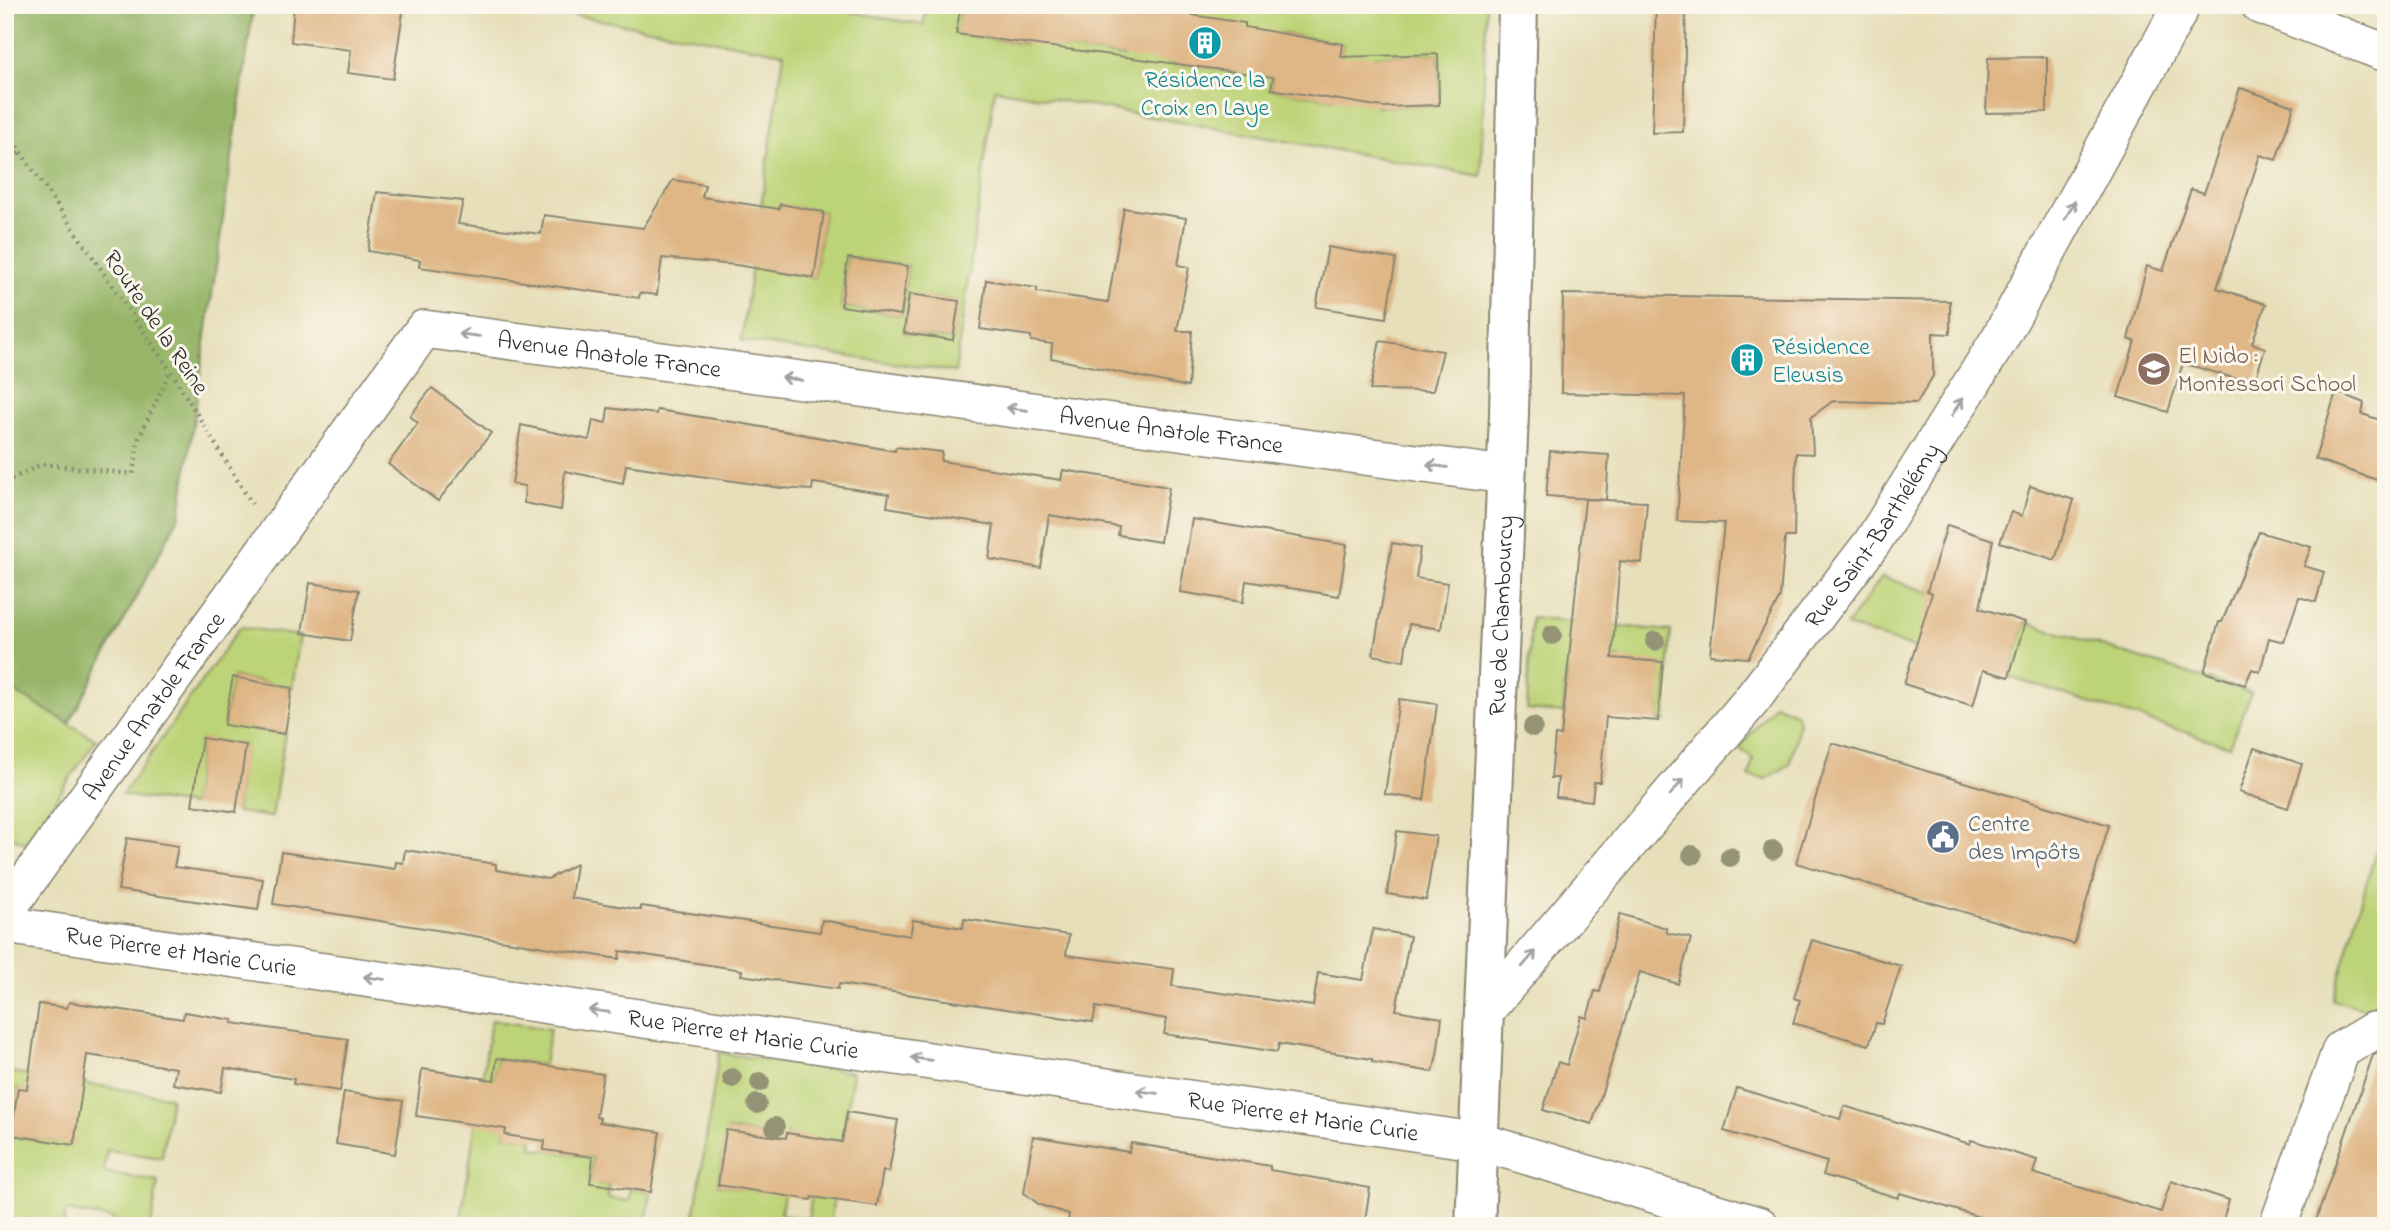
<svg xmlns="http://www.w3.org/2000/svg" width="2391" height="1231" viewBox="0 0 2391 1231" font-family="'Indie Flower',sans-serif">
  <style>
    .green { fill: #bdd377; stroke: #747f51; stroke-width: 2; fill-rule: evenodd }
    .forest { fill: #96b568; stroke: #60704a; stroke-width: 2 }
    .building { fill: #dfb685 }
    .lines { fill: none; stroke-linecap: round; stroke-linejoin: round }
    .minor-casing { stroke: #898572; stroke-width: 40 }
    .tertiary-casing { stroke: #898572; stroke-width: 42 }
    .path { stroke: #898572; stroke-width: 4.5; stroke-dasharray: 2 5; stroke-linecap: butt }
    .minor { stroke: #fff; stroke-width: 37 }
    .tertiary { stroke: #fff; stroke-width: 38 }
    .tree { fill: #949376 }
    .oneway { stroke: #a0a0a0 }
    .labels { text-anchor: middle; stroke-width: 6; stroke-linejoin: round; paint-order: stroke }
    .culture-label { font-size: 24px; fill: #0d838f; stroke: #fbf7ec }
    .street-label { font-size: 24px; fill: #2b2b2b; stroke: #fbf7ec }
    .education-label { font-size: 24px; fill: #785e54; stroke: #fbf7ec; text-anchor: start }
    .service-label { font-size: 24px; fill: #4e5e75; stroke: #fbf7ec; text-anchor: start }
  </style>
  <rect width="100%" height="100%" fill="#fbf7ec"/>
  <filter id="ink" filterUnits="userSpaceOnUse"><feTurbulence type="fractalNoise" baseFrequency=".0143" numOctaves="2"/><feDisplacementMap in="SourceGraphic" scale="14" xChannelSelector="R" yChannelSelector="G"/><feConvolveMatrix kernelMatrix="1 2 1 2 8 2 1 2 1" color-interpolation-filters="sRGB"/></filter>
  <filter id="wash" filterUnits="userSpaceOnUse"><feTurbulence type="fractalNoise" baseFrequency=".00686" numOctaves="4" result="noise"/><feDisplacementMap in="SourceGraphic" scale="28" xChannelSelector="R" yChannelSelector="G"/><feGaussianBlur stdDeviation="1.57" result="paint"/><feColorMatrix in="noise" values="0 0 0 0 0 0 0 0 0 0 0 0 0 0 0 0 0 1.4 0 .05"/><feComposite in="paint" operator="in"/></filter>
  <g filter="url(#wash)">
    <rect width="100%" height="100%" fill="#e7dfba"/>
    <g class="green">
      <path d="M516,5H851V12L923,25L927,5H961L957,34L1025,44L1068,5L1062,48L1125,57L1126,5H1174L1166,62L1237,72L1196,17L1198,5H1486L1481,176L995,89L955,372L741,341L784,53ZM1280,33L1343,44L1334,99L1271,89ZM1438,54L1439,105L1376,107L1374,56ZM780,205L824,212L814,278L769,270ZM848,258L908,266L901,315L841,306ZM909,295L958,301L953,340L904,333Z"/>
      <polygon points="1882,577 1980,608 1971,666 1846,626"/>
      <polygon points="1531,618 1671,631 1665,722 1658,721 1659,703 1619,658 1577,655 1575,671 1567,671 1563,713 1527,710"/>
      <polygon points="2025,622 2251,693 2229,746 2009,677"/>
      <polygon points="240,627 300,636 292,688 233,677 224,724 285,734 272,817 236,812 245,745 202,739 192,805 122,795"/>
      <polygon points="5,686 96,740 26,843 5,835"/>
      <polygon points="1775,704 1797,714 1799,724 1790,764 1766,779 1749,776 1753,759 1739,748"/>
      <polygon points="2386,816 2386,1005 2360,1007 2333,1000"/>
      <polygon points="491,1020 550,1029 544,1065 497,1059 491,1102 509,1106 505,1135 533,1139 532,1148 593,1157 590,1182 609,1186 608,1198 629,1201 631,1189 651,1192 646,1226 460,1226"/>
      <path d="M719,1053L853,1072L830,1226H693ZM727,1130L774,1136L785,1145L787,1133L814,1182L808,1219L781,1215L786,1178L759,1191L718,1185Z"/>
      <path d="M5,1071L171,1097L162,1158L107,1150L104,1172L158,1181L151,1226H113L114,1219L66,1211L63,1226H5ZM18,1088L58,1142L11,1135Z"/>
    </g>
    <polygon class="forest" points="5,5 254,5 180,515 69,723 5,686"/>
    <g id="blocks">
      <g class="building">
        <polygon points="294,5 404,5 393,79 348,73 351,50 291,42"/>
        <polygon points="961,5 1126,5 1245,23 1245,27 1343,44 1341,57 1438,54 1439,105 1383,107 1271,89 1273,77 956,34"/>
        <polygon points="1656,5 1686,5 1683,132 1652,133"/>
        <polygon points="2047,57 2047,112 1986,113 1988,58"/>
        <polygon points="2240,88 2294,106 2276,160 2260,155 2217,288 2266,304 2252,343 2265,348 2254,384 2183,363 2168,412 2118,397 2135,341 2128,339 2147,266 2163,271 2191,189 2204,193"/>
        <polygon points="673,180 705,185 702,197 779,209 780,204 824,212 814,278 736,265 662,258 657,295 640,293 639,298 419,267 420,260 368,251 377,192 463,201 458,224 541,234 544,215 643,228"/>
        <polygon points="1124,208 1186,218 1178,265 1189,267 1177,331 1192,331 1188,387 1051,358 1052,344 1031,341 1031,336 980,329 986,280 1037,288 1037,292 1108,302"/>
        <polygon points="1328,247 1396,259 1386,318 1316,307"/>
        <polygon points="848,258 908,266 901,315 841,306"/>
        <polygon points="909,294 959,301 953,340 904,333"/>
        <polygon points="1563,294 1950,301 1950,334 1933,333 1933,376 1917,403 1833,401 1811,417 1813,454 1796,453 1794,537 1785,537 1780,597 1748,658 1710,655 1724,523 1677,521 1685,396 1561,393"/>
        <polygon points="1380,341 1443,351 1433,391 1370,390"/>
        <polygon points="432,388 491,433 438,501 388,464 418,423 410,416"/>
        <polygon points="2336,392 2364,403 2362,414 2386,422 2386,483 2315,459"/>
        <polygon points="608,408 656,414 657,410 745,424 895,451 896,447 942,452 941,461 1061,480 1063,470 1169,487 1160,542 1118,535 1119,527 1049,515 1041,568 989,559 994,525 887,507 889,494 813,483 812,490 781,488 626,465 623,483 565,471 561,510 524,503 525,486 512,484 521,425 589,440 593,420 606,423"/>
        <polygon points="1550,451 1609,455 1606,500 1546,496"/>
        <polygon points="2030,486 2074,500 2055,560 2000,542 2011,512 2022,516"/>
        <polygon points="1585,499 1647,502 1642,563 1620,561 1612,658 1663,662 1658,721 1606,717 1600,782 1594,782 1592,801 1556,797 1558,778 1551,778 1555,735 1561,736"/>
        <polygon points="1192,519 1347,545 1339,596 1246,581 1243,602 1180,592"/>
        <polygon points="1947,525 1993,540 1980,608 2025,622 2009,677 1983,670 1973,706 1904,684 1932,593 1927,591"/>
        <polygon points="2259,532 2311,547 2304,566 2324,572 2316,602 2299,597 2284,642 2269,638 2260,672 2252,669 2245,685 2204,672 2219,622 2222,622"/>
        <polygon points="1392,543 1420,548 1416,578 1448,583 1441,629 1409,624 1404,661 1373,655"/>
        <polygon points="310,583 359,590 350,641 302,633"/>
        <polygon points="233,677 292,688 285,734 224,725"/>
        <polygon points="1399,699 1437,704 1424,800 1385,794"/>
        <polygon points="202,738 246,745 236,812 192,805"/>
        <polygon points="1832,743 2109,825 2074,944 1796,863"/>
        <polygon points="2254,748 2302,764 2288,808 2239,792"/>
        <polygon points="1397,831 1436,836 1426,900 1387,894"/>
        <polygon points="127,838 178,846 174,867 263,879 258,910 118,890"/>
        <polygon points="405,850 496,864 496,870 548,879 576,864 571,898 641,910 641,906 820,932 822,920 910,936 913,920 963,928 964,919 1069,935 1066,955 1174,969 1172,986 1313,1006 1318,973 1363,980 1373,929 1410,936 1396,1010 1442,1018 1437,1055 1433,1072 1372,1062 1372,1059 1279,1044 1277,1052 1164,1034 1167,1019 1096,1007 1093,1022 839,984 838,989 774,980 741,975 742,970 620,951 619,959 273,904 281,852 395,869 396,862 403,863"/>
        <polygon points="1620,914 1666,928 1667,933 1691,938 1678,984 1640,972 1592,1124 1543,1110 1558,1062 1567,1065 1581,1016 1587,1018 1595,991 1600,992"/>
        <polygon points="1812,940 1901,966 1882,1024 1876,1023 1869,1045 1793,1023 1800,1000 1794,998"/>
        <polygon points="69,1002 183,1019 184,1012 233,1020 232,1023 348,1039 340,1091 293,1084 294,1079 225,1068 221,1092 173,1084 176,1068 87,1055 74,1145 11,1135 18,1088 27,1089 39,1004 67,1008"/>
        <polygon points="2386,1051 2386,1226 2314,1226 2373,1055"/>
        <polygon points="497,1058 603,1074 596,1117 600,1118 599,1122 660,1132 651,1192 590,1183 593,1157 544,1150 545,1141 505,1135 506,1129 416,1116 422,1069 494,1080"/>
        <polygon points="1737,1088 1840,1119 1844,1106 1970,1144 1971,1140 2037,1160 2033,1173 2161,1212 2171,1181 2229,1200 2221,1226 2009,1226 1900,1193 1898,1198 1823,1175 1827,1162 1724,1131"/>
        <polygon points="344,1092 403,1101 395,1154 336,1144"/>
        <polygon points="847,1112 898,1120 889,1172 883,1171 877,1206 812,1197 811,1200 718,1185 726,1130 786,1138 787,1133 842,1142"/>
        <polygon points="1033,1136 1129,1152 1131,1143 1270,1166 1270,1170 1370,1188 1364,1226 1067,1226 1069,1214 1040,1205 1024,1193"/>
      </g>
    </g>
  </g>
  <g filter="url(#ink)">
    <use href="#blocks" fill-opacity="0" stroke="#898572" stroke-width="2"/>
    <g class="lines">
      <g class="minor-casing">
        <g id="minor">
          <polyline points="2260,5 2386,53"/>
          <path id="s1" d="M5,912L424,329L1505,475"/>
          <path id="s2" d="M5,925L1481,1142L1760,1226"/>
          <path id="s3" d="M1485,1011L1750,702L1872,543L2000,338L2182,5"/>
          <polyline points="2278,1226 2341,1050 2373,1031 2386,1030"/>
        </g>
      </g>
      <g class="tertiary-casing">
        <g id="tertiary">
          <path id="s4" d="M1475,1226L1509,414L1518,5"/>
        </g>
      </g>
      <g class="path">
        <polyline points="5,129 170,370 252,504"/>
        <polyline points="5,160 21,153"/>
        <polyline points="5,482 42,464 133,474 139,438 170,371"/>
      </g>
      <use href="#minor" class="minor"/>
      <use href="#tertiary" class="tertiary"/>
    </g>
    <g class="tree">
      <circle cx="1552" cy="635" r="10"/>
      <circle cx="1655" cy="641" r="10"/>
      <circle cx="1533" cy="727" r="10"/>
      <circle cx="1773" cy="850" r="10"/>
      <circle cx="1692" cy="855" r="10"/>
      <circle cx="1730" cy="857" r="10"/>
      <circle cx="732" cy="1078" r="10"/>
      <circle cx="760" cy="1082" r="10"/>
      <circle cx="757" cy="1104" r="10"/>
      <circle cx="775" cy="1127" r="10"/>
    </g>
    <defs><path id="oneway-shaft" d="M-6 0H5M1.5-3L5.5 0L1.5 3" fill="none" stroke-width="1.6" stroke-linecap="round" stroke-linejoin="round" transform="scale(1.75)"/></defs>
    <g class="oneway">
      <use href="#oneway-shaft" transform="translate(2070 210) rotate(-61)"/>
      <use href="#oneway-shaft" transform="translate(469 335) rotate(-172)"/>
      <use href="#oneway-shaft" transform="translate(792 379) rotate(-172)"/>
      <use href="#oneway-shaft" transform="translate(1957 407) rotate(-58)"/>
      <use href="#oneway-shaft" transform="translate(1017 409) rotate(-172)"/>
      <use href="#oneway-shaft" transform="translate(1437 466) rotate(-172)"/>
      <use href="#oneway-shaft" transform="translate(1677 787) rotate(-49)"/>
      <use href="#oneway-shaft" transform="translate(1529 959) rotate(-49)"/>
      <use href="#oneway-shaft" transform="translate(374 978) rotate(-172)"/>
      <use href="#oneway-shaft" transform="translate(599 1011) rotate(-172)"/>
      <use href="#oneway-shaft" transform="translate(921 1059) rotate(-172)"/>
      <use href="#oneway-shaft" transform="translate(1147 1092) rotate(-172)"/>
    </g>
  </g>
  <defs>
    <g id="building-disc" transform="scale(1.75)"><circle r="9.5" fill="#0f9aa8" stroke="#fbf7ec"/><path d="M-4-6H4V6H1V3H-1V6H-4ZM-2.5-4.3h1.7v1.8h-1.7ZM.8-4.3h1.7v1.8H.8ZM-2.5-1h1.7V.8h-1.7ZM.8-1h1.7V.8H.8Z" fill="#fff"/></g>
    <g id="school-disc" transform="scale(1.75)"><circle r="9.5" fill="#8d6e63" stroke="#fbf7ec"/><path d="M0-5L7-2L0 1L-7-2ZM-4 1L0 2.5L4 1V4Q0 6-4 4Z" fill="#fff"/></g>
    <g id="civic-disc" transform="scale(1.75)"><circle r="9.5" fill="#5c6f8a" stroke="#fbf7ec"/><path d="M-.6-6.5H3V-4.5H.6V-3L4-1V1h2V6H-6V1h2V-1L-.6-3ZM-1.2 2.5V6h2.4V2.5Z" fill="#fff"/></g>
  </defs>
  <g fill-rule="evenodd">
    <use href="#building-disc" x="1205" y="43"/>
    <use href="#building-disc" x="1747" y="360"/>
    <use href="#school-disc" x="2154" y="369"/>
    <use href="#civic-disc" x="1943" y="837"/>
  </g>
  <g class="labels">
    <g class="culture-label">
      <text x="1205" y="87">Résidence la<tspan x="1205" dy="28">Croix en Laye</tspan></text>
      <text x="1772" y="354" text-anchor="start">Résidence<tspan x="1772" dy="28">Eleusis</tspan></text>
    </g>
    <g class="street-label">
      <text transform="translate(157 322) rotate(56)" y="8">Route de la Reine</text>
      <text dy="8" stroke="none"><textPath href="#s1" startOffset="905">Avenue Anatole France</textPath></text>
      <text dy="8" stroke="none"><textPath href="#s1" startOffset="1472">Avenue Anatole France</textPath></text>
      <text dy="8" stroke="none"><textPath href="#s3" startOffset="614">Rue Saint-Barthélémy</textPath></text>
      <text dy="8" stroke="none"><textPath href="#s4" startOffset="611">Rue de Chambourcy</textPath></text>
      <text dy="8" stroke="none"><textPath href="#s1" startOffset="254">Avenue Anatole France</textPath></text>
      <text dy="8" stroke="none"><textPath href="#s2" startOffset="178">Rue Pierre et Marie Curie</textPath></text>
      <text dy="8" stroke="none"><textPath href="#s2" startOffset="746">Rue Pierre et Marie Curie</textPath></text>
      <text dy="8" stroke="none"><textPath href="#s2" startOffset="1312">Rue Pierre et Marie Curie</textPath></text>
    </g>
    <g class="education-label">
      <text x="2178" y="363">El Nido :<tspan x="2178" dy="28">Montessori School</tspan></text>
    </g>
    <g class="service-label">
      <text x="1968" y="831">Centre<tspan x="1968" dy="28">des Impôts</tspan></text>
    </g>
  </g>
  <rect width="2391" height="1231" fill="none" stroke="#fbf7ec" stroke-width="28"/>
</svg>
